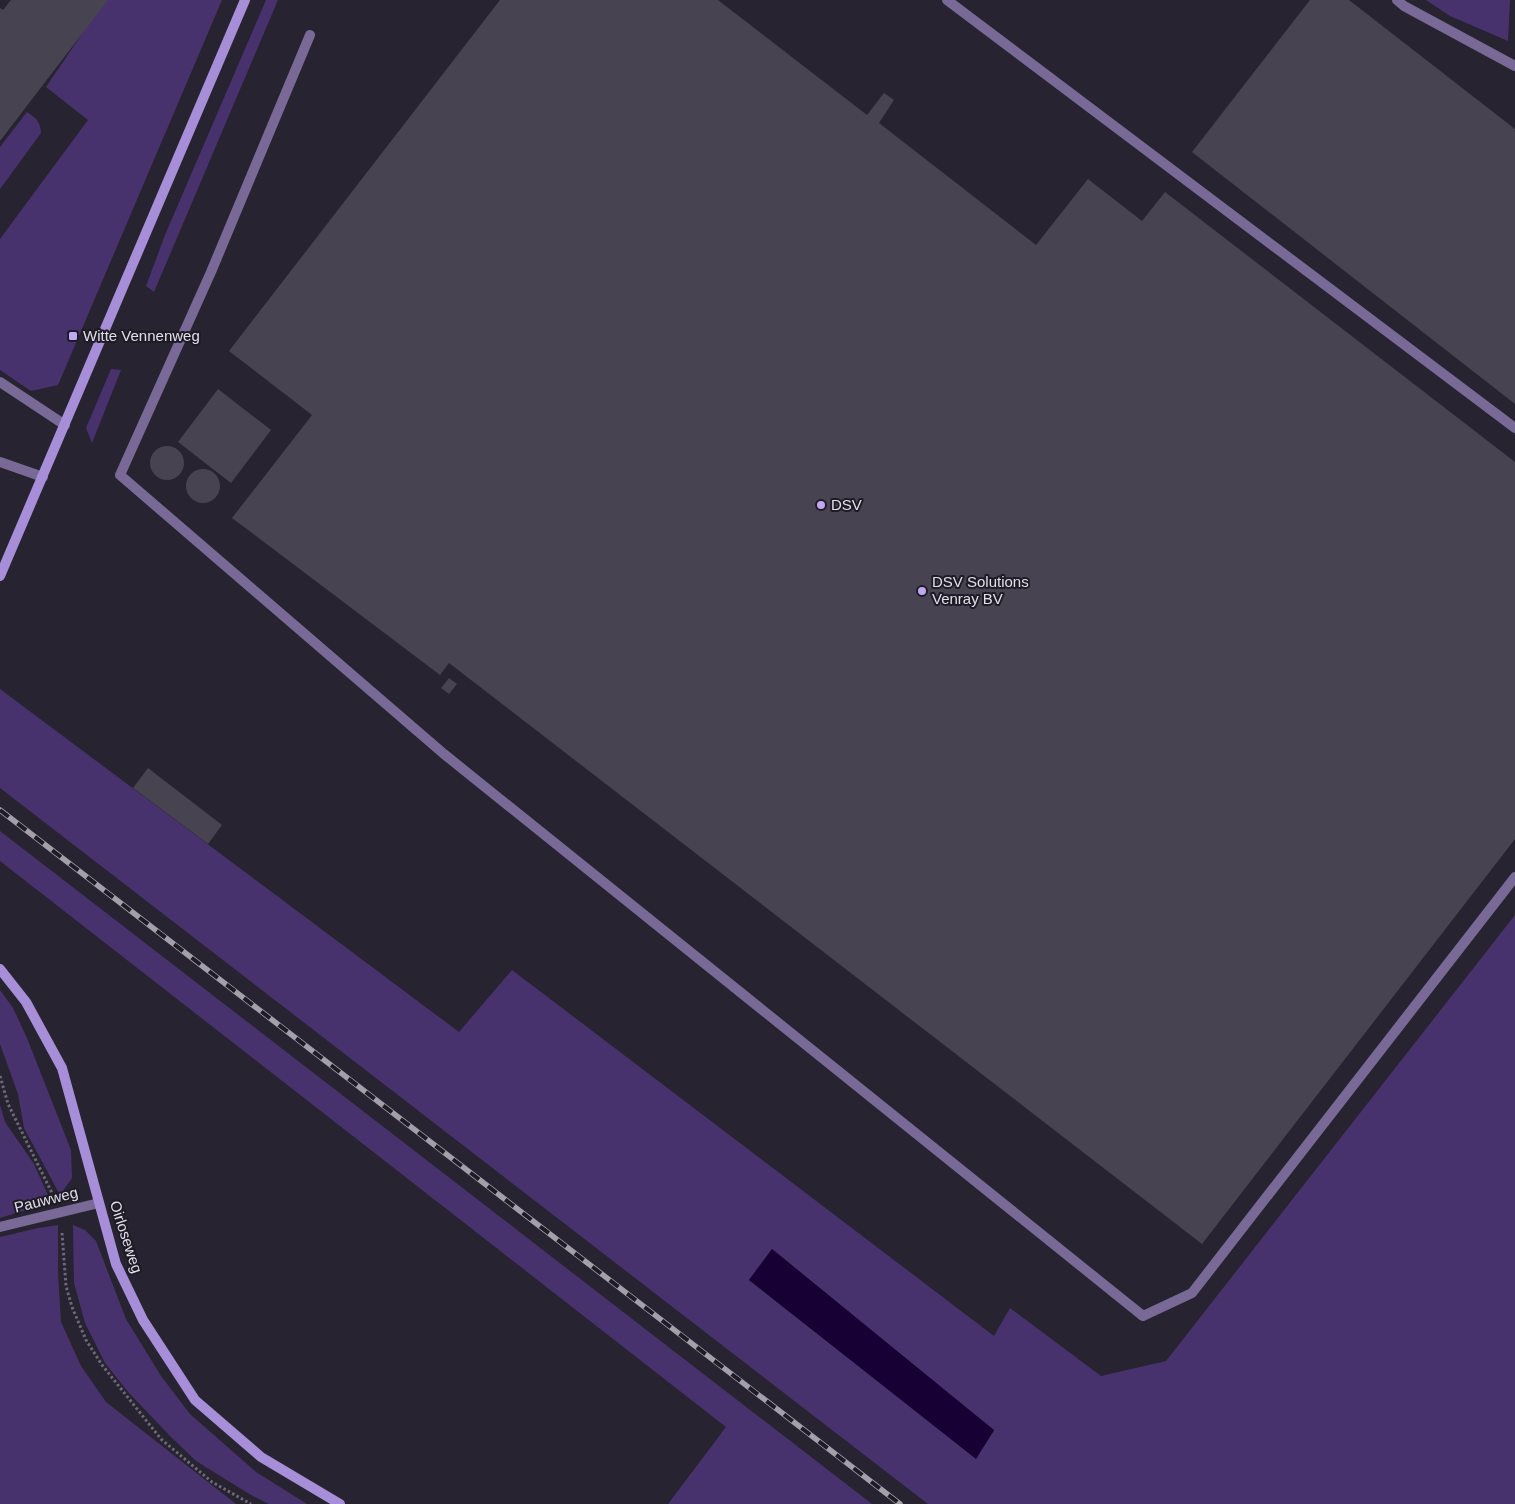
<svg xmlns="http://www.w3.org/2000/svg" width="1515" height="1504" viewBox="0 0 1515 1504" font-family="Helvetica,sans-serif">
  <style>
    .green { fill: #48326e; fill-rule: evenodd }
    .water { fill: #170034 }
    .building { fill: #474351 }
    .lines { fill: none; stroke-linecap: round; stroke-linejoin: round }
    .path { stroke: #6d6a75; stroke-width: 3; stroke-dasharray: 2.5 2.5; stroke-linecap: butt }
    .lane { stroke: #786997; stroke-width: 10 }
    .street { stroke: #786997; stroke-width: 10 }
    .secondary { stroke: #a78ed8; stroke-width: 10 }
    .rail-casing { stroke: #a3a0aa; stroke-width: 5.5 }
    .rail { stroke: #1e1a26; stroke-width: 4; stroke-dasharray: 11; stroke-linecap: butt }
    .poi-dot { fill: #c0a8f3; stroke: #1e1a26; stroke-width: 2 }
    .labels { text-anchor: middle; stroke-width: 4; stroke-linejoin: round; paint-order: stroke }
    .poi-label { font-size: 15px; fill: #e1dfe7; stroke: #1e1a26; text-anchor: start }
    .street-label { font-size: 15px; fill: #e1dfe7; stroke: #1e1a26 }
  </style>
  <rect width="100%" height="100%" fill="#272330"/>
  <g class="green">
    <polygon points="105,0 222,0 58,385 31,391 0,370 0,239 88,120 46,87"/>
    <polygon points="266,0 278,0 154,292 146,286 165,235"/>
    <polygon points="1426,0 1510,0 1508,41 1450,16"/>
    <path d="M27,112C36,118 40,121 41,133L0,189V147Z"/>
    <polygon points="111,369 121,370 92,443 86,428"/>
    <path d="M0,689L459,1032L512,970L994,1336L1010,1308L1101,1376L1166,1361L1515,915V1504H928L0,788ZM772,1249L994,1431L976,1458L749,1280Z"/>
    <polygon points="0,831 872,1504 668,1504 726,1427 0,861"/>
    <polygon points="0,990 13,1008 27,1038 71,1150 72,1178 60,1195 24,1128 18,1094 0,1044"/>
    <polygon points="0,1105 5,1122 34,1164 51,1202 0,1218"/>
    <polygon points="58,1225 58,1272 61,1322 81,1366 106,1402 236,1504 0,1504 0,1237 38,1228"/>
    <polygon points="73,1225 85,1230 96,1241 126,1319 161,1376 190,1414 256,1472 307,1504 269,1504 251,1495 196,1461 170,1436 129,1393 105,1363 85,1323 74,1283"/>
  </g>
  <polygon class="water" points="772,1249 994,1430 976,1459 749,1280"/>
  <g class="building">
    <polygon points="11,0 108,0 0,141 0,8 3,10"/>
    <polygon points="500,0 718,0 867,115 884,93 894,100 879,123 1036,245 1088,179 1142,221 1165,192 1515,462 1515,839 1202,1244 449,663 440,675 232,518 312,415 229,351"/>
    <polygon points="1310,0 1349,0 1515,129 1515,404 1192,152"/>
    <polygon points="218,389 271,430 231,483 178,442"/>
    <circle cx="167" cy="463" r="17"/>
    <circle cx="203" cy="486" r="17"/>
    <polygon points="449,678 457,684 449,694 441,688"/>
    <polygon points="148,768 222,825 208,844 133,788"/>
  </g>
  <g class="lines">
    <g class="path">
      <polyline points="0,1076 8,1104 52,1193"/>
      <polyline points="62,1233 66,1286 72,1307 86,1340 102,1365 161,1439 212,1482 251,1504"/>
    </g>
    <g class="lane">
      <polyline points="947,0 1515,428"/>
      <polyline points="1397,0 1404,6 1515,66"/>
      <polyline points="310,35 211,272 120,475 444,754 1143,1316 1192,1293 1515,877"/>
      <polyline points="0,382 65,425"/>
      <polyline points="0,462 43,477"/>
    </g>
    <polyline class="street" points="0,1227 99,1203"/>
    <g class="secondary">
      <polyline points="0,576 245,0"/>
      <polyline points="0,969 26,1002 62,1068 116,1264 143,1320 195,1400 261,1457 340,1504"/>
    </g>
    <g class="rail-casing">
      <polyline id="rail" points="0,810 900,1504"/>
    </g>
    <use href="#rail" class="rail"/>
  </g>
  <g class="poi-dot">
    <rect x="68" y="331" width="10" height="10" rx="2.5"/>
    <circle cx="821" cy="505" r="5"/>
    <circle cx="922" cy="591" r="5"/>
  </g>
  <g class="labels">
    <g class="poi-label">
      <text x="83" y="341">Witte Vennenweg</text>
      <text x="831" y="510">DSV</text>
      <text x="932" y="587">DSV Solutions<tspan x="932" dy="17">Venray BV</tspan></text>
    </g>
    <g class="street-label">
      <text transform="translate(46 1200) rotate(-14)" y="5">Pauwweg</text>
      <text transform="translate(126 1237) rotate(72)" y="5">Oirloseweg</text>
    </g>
  </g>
</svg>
